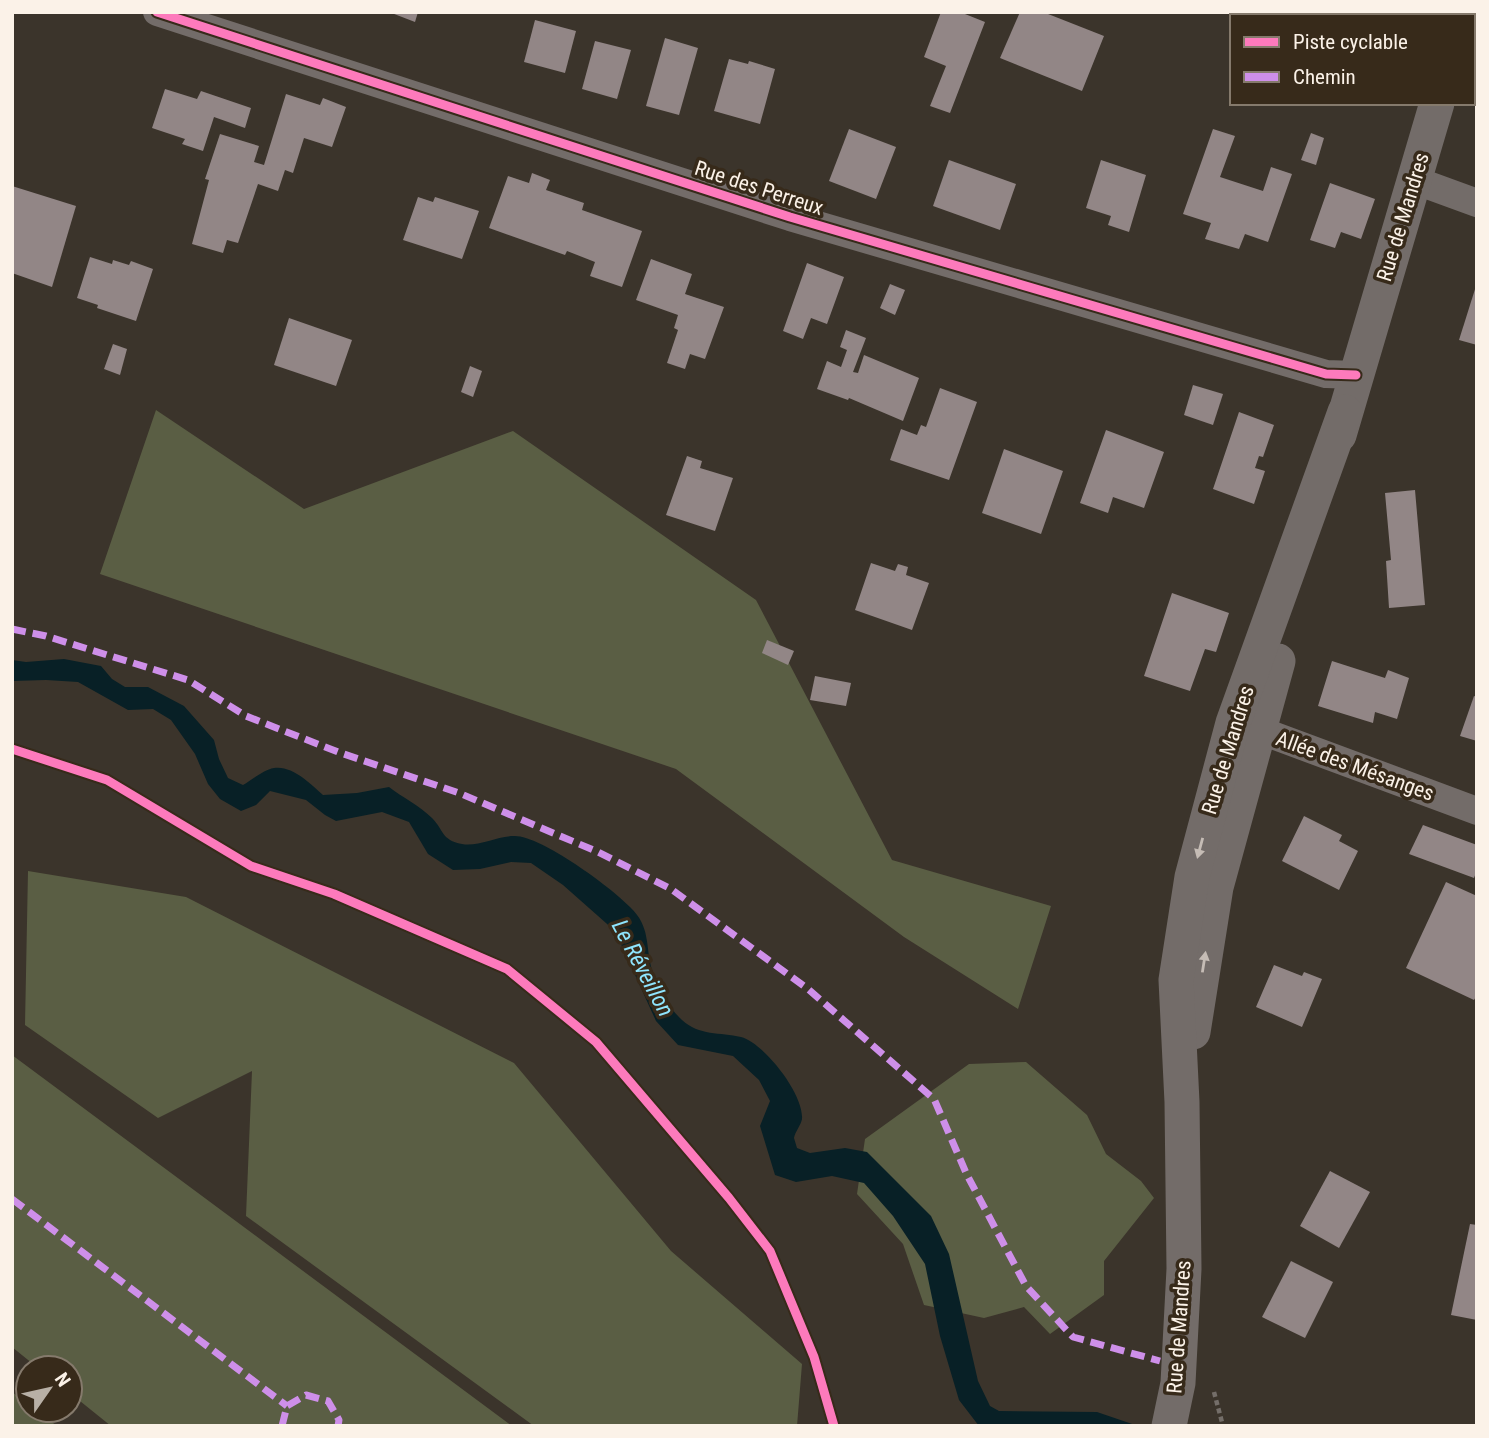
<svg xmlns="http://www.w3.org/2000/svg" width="1489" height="1438" viewBox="0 0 1489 1438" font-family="'Roboto Condensed',sans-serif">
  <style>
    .green { fill: #5a5e44 }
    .water { fill: #082026 }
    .building { fill: #928686 }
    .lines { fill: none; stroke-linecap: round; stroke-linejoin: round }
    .path { stroke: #746e69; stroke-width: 4.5; stroke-dasharray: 5 3.5; stroke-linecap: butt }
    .minor { stroke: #736c69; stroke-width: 28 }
    .tertiary { stroke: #736c69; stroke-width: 35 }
    .quiet { stroke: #ce8fe9; stroke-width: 7; stroke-dasharray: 14 7; stroke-linecap: butt }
    .cycleway-casing { stroke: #372a1a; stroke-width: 13 }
    .cycleway { stroke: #fd7abc; stroke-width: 9 }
    .oneway { fill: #c5bcb5 }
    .labels { text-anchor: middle; stroke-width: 7; stroke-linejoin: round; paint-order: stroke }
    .street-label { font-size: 21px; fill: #fbf2e8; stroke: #372a1a }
    .water-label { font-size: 23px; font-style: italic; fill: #8fe5fe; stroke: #372a1a }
  </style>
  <rect width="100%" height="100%" fill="#3b342b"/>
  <g class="green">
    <polygon points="156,410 304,509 513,431 756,600 892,860 1051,906 1018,1009 904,937 676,769 100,574"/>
    <polygon points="28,871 186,897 514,1063 671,1251 802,1364 797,1426 534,1426 246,1216 252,1071 158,1118 25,1025"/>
    <polygon points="12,1055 512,1426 111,1426 70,1393 70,1368 38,1368 12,1347"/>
    <polygon points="1026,1062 1087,1115 1106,1154 1141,1181 1154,1198 1104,1261 1104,1295 1050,1334 1024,1307 984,1318 924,1305 903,1244 857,1194 865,1139 969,1064"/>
    <polygon points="12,1392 28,1404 28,1410 36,1410 57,1426 12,1426"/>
  </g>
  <path class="water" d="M64,659L101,666L112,679L125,687H148L184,706L214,740L219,759L228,778L243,785C252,780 263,770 274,768C292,765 311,784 323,795L357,793L389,787C402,797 420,806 432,818C444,830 441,840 462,844C478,847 497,836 514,836C540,835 611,887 630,907C651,927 645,945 652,970C658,988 668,1007 682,1020C699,1036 720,1032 741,1037C764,1043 804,1094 802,1119C801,1125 795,1132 794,1138L797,1148L810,1153L845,1148L867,1152L931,1216L949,1254L978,1381L990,1406L999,1411L1097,1412L1138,1426H979L959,1400L940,1336L925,1264L893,1216L864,1183L832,1176L796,1182L775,1175L760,1126L770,1101L759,1080L733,1056L678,1045L656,1021L615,931L563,885L531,863L511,862L480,869L453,870L428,854L409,822L382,812L336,821L325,815L306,800L270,791L256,805L241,811L220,799L208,784L195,754L171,720L153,709L128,710L78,682L46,680L12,681V660L26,662Z"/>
  <g class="building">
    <polygon points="389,12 418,12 415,22"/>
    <polygon points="941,12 960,12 985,22 950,113 930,106 946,66 924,57"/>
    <polygon points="1020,12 1043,12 1104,36 1082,91 1000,58"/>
    <polygon points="1240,12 1319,12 1317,16 1239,16"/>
    <polygon points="1368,12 1402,12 1411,15 1367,16"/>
    <polygon points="535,20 576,31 565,73 524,62"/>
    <polygon points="665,38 698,48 679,115 646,106"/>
    <polygon points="595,41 631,50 617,99 582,89"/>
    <polygon points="729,59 748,64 749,61 775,69 760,124 714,111"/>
    <polygon points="165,89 197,99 201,91 251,108 245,128 214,117 203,151 182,144 185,139 152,128"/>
    <polygon points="286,94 320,105 323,98 346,107 332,147 304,138 293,173 285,170 278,191 258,184 238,243 227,240 223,253 192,244 209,180 205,179 220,134 259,146 254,162 264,165"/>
    <polygon points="849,129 896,147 876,199 829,181"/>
    <polygon points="1213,129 1235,136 1220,177 1263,191 1271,167 1292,174 1268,242 1245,234 1239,249 1205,239 1211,223 1183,214"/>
    <polygon points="1311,133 1324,138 1316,165 1301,160"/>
    <polygon points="949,160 1016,184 1000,230 933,206"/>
    <polygon points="1101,160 1146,175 1129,232 1108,225 1111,216 1086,208"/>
    <polygon points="532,173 550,180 546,190 584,203 582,210 642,231 622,287 590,276 595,262 567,251 565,255 489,228 508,176 529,183"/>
    <polygon points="1330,183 1375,199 1361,239 1341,232 1335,248 1310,240"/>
    <polygon points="12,186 76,206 52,287 12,273"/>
    <polygon points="418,197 433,202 435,197 479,211 462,259 403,240"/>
    <polygon points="90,257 112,264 113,260 129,265 131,261 153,269 136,321 97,308 98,305 77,298"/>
    <polygon points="651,259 692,274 685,294 724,307 705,359 690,354 685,369 667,363 678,330 674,328 678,315 636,300"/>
    <polygon points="807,263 844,277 827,324 811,318 803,339 783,331"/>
    <polygon points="890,284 905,290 895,315 880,308"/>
    <polygon points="1476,286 1477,286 1477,345 1459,340"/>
    <polygon points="289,318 352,340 336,386 274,365"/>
    <polygon points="846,330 866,338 853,372 858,373 864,355 919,378 903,421 849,398 848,400 817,389 827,361 841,367 847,350 840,347"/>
    <polygon points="113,344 127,349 120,375 104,369"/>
    <polygon points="470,366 482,371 473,397 461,392"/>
    <polygon points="1193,385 1223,394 1213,425 1184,415"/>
    <polygon points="940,388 977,402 949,480 890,460 901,429 917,435 921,425 926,427"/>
    <polygon points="1239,412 1274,425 1263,457 1259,456 1255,468 1265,471 1254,504 1213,489"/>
    <polygon points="1106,430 1164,452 1144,508 1113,497 1108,513 1080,503"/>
    <polygon points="1004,449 1063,471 1041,534 982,513"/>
    <polygon points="687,456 702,461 700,468 733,478 715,531 666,515"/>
    <polygon points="1415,490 1425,605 1389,608 1386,561 1391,560 1385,493"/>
    <polygon points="871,563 895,571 898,564 908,567 906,575 929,583 912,630 855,610"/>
    <polygon points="1172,593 1229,613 1216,652 1205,649 1190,691 1144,676"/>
    <polygon points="767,640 794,651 788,665 762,653"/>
    <polygon points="1332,661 1385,678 1388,670 1409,678 1397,719 1375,712 1373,723 1318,706"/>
    <polygon points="815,676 851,683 846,706 810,700"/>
    <polygon points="1474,696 1477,697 1477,741 1460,736"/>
    <polygon points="1304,816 1342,835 1339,841 1358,851 1339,890 1282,861"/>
    <polygon points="1423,825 1477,845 1477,870 1474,878 1409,854"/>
    <polygon points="1446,882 1477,896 1477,995 1474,1000 1406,968"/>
    <polygon points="1274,965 1302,976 1304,972 1322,979 1302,1027 1256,1007"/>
    <polygon points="1330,1171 1370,1192 1339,1248 1300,1226"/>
    <polygon points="1470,1224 1477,1225 1477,1320 1451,1315"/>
    <polygon points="1291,1261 1333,1282 1305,1338 1262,1317"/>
  </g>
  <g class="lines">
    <polyline class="path" points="1214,1392 1223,1426"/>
    <g class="minor">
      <polyline points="157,12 790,217 1326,374 1356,375"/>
      <polyline points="1414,180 1477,203"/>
      <polyline points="1239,725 1259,730 1477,811"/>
    </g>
    <g class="tertiary">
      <polyline points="1466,16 1468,12"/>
      <polyline points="1339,435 1437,103"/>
      <polyline points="1193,1032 1216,887 1278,661"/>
      <polyline points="1169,1426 1178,1383 1184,1269 1182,1102 1176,980 1192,877 1233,723 1345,412"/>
    </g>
    <g class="quiet">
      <polyline points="12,629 46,636 188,680 246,716 338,752 459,793 598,852 671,889 808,989 934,1099 967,1175 1026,1286 1073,1337 1160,1361"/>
      <polyline points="12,1199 287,1406"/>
      <polyline points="282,1426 287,1406 306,1395 328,1401 339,1420 338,1426"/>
    </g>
    <g class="cycleway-casing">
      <g id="cycleway">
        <polyline points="157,12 790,217 1326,374 1356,375"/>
        <polyline points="12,749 107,780 251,866 334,894 507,969 596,1042 729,1198 770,1251 814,1357 834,1426"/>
      </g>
    </g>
    <use href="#cycleway" class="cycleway"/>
  </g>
  <defs><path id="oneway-solid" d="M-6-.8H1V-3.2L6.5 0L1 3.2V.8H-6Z" transform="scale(1.75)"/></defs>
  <g class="oneway">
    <use href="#oneway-solid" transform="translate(1200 848) rotate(105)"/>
    <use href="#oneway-solid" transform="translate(1204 962) rotate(-81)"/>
  </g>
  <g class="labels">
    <g class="street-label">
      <text transform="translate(759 188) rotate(18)" y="7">Rue des Perreux</text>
      <text transform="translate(1403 217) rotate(-73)" y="7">Rue de Mandres</text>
      <text transform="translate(1228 750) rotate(-73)" y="7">Rue de Mandres</text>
      <text transform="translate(1355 766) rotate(20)" y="7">Allée des Mésanges</text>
      <text transform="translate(1179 1327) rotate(-86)" y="7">Rue de Mandres</text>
    </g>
    <g class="water-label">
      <text transform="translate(643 968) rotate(62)" y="8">Le Réveillon</text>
    </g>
  </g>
  <rect width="1489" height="1438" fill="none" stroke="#fbf2e8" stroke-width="28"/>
  <rect x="1230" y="14" width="245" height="91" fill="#372a1a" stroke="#857a6c" stroke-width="2"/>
  <rect x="1244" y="37" width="35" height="10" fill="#fd7abc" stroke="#857a6c" stroke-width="2"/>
  <text x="1293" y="49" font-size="21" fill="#fbf2e8">Piste cyclable</text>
  <rect x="1244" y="72" width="35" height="10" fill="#ce8fe9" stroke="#857a6c" stroke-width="2"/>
  <text x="1293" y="84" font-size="21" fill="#fbf2e8">Chemin</text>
  <g transform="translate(49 1389) rotate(56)"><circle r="33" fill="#372a1a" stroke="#857a6c" stroke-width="2"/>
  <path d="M0-5L12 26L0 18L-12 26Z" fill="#b8b0a6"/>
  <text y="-10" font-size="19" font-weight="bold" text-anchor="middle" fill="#fbf2e8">N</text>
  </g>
</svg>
